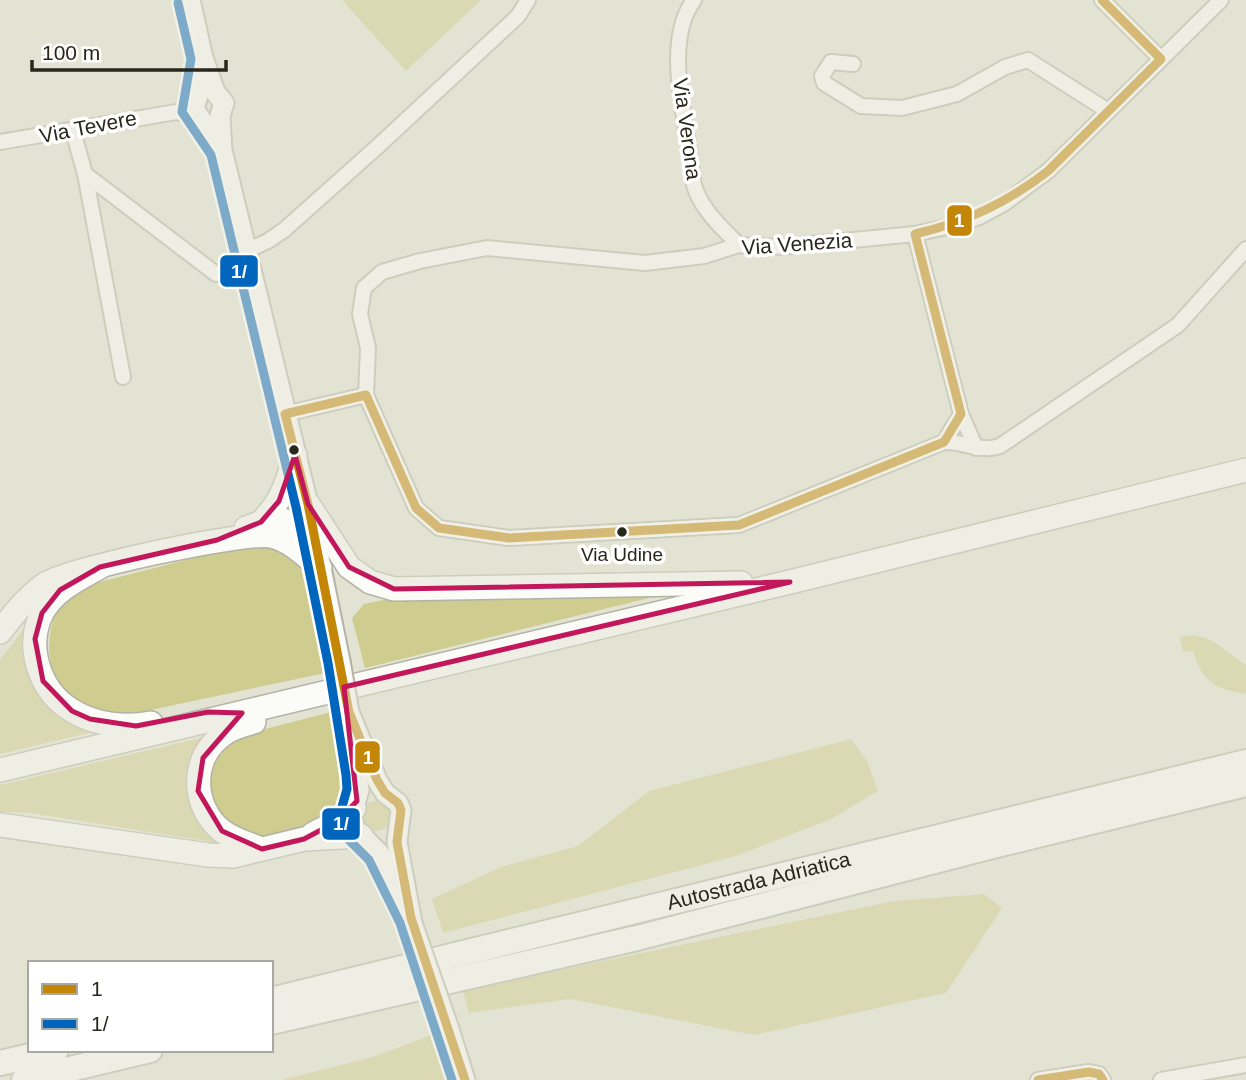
<svg xmlns="http://www.w3.org/2000/svg" width="1246" height="1080" viewBox="0 0 1246 1080" font-family="Helvetica,sans-serif">
  <style>
    .green { fill: #cecc8f }
    .lines { fill: none; stroke-linecap: round; stroke-linejoin: round }
    .minor-casing { stroke: #b2b2a5; stroke-width: 18 }
    .secondary-casing { stroke: #b2b2a5; stroke-width: 23 }
    .trunk-casing { stroke: #b2b2a5; stroke-width: 26 }
    .motorway-casing { stroke: #b2b2a5; stroke-width: 28 }
    .minor { stroke: #fbfbf8; stroke-width: 14 }
    .secondary { stroke: #fbfbf8; stroke-width: 19 }
    .trunk { stroke: #fbfbf8; stroke-width: 23 }
    .motorway { stroke: #fbfbf8; stroke-width: 24 }
    .secondary-bridge-casing { stroke: #b2b2a5; stroke-width: 23; stroke-linecap: butt }
    .secondary-bridge { stroke: #fbfbf8; stroke-width: 19 }
    .bus-1-casing { stroke: #fff; stroke-width: 14 }
    .bus-2-casing { stroke: #fff; stroke-width: 14 }
    .bus-1 { stroke: #c38607; stroke-width: 9 }
    .bus-2 { stroke: #0065bd; stroke-width: 9 }
    .marked { fill: none; stroke: #c2185b; stroke-width: 5; stroke-linejoin: round }
    .bus-dot { fill: #27271c; stroke: #fff; stroke-width: 2.5 }
    .labels { text-anchor: middle; stroke-width: 7; stroke-linejoin: round; paint-order: stroke }
    .bus-label { font-size: 19px; fill: #27271c; stroke: #fff }
    .street-label { font-size: 21px; fill: #27271c; stroke: #fff }
    .line-badge { stroke: #fff; stroke-width: 2.5 }
    .badge-label { font-size: 19px; text-anchor: middle; font-weight: bold; fill: #fff }
  </style>
  <rect width="100%" height="100%" fill="#e3e3d3"/>
  <g class="green">
    <polygon points="342,0 481,0 406,71"/>
    <path d="M256,542L271,544L305,569L313,586L330,672L122,716C112,714 100,714 90,710C52,696 40,649 56,613C61,601 77,592 88,585Z"/>
    <polygon points="665,594 365,668 352,618 364,604 394,598"/>
    <polygon points="43,604 28,644 97,731 0,754 0,660"/>
    <path d="M1195,635L1211,640L1246,665V694C1215,689 1202,682 1193,651L1183,652L1180,637Z"/>
    <polygon points="335,711 352,777 346,807 299,832 252,837 220,820 206,783 210,762 228,741 246,734"/>
    <polygon points="205,737 192,766 225,844 30,813 0,812 0,785"/>
    <polygon points="851,739 867,761 878,791 831,819 736,856 443,933 432,899 501,867 578,846 649,791"/>
    <circle cx="376" cy="816" r="15"/>
    <polygon points="984,894 1002,908 946,993 754,1035 570,999 469,1013 463,990 894,901"/>
    <polygon points="431,1035 449,1080 282,1080 376,1056"/>
  </g>
  <g class="lines">
    <g class="minor-casing">
      <g id="minor">
        <path d="M694,0C666,37 682,105 689,148C691,162 691,178 696,191C705,213 723,229 739,245"/>
        <polyline points="1102,0 1161,59"/>
        <polyline points="853,64 831,62 822,76 824,83 861,106 902,108 957,94 1005,67 1028,60 1108,111"/>
        <polyline points="73,131 85,174 123,377"/>
        <polyline points="0,142 176,112 198,117"/>
        <polyline points="85,174 216,274"/>
        <polyline points="915,234 961,414 976,448"/>
        <polyline points="246,251 268,241 284,230 376,148 518,16 528,0"/>
        <polyline points="285,414 366,395"/>
        <polyline points="961,414 944,442 739,525 509,538 439,528 416,508 366,395 368,348 360,314 364,288 382,272 420,261 487,248 645,263 704,256 739,245 781,247 915,234 960,224 979,217 1005,203 1048,171 1221,0"/>
        <path d="M944,442C964,441 980,453 1000,446L1178,325L1246,249"/>
        <polyline points="1038,1080 1089,1072 1099,1074 1103,1080"/>
        <polyline points="1161,1080 1246,1065"/>
      </g>
    </g>
    <g class="secondary-casing">
      <g id="secondary">
        <polyline points="190,0 203,58 215,92 224,103 220,116 222,150 308,504 340,661"/>
        <polyline points="202,64 198,95 194,109 220,147"/>
        <polyline points="349,712 377,780 385,793 398,803 401,810 397,842 412,923"/>
        <polyline points="351,736 359,790 352,815 353,823 356,830 379,853 400,895"/>
        <polyline points="449,1029 465,1080"/>
      </g>
    </g>
    <g class="trunk-casing">
      <g id="trunk">
        <polyline points="308,504 349,567 370,582 394,589 741,583"/>
        <path d="M261,522C281,503 288,481 295,455"/>
        <path d="M246,528C274,517 290,516 314,534"/>
        <path d="M100,567C79,579 54,590 42,613C25,648 40,692 73,711C95,725 126,728 151,723"/>
        <path d="M0,632C13,615 26,598 44,585C67,569 244,531 271,536C290,540 306,556 320,568"/>
        <path d="M254,722C243,725 233,727 224,734C190,757 191,806 222,831C234,840 249,844 262,849"/>
        <polyline points="0,770 790,582 1246,470"/>
        <polyline points="0,825 208,855 233,856 304,839 361,836"/>
        <polyline points="313,834 336,822 354,808"/>
      </g>
    </g>
    <g class="motorway-casing">
      <g id="motorway">
        <path id="s1" d="M271,1000L1246,762"/>
        <polyline points="271,1022 637,938 993,846 1246,784"/>
        <polyline points="0,1063 56,1050"/>
        <polyline points="24,1080 150,1050"/>
      </g>
    </g>
    <use href="#minor" class="minor"/>
    <use href="#secondary" class="secondary"/>
    <use href="#trunk" class="trunk"/>
    <use href="#motorway" class="motorway"/>
    <g class="secondary-bridge-casing">
      <g id="secondary-bridge">
        <polyline points="340,661 349,712"/>
        <polyline points="412,923 449,1029"/>
      </g>
    </g>
    <use href="#secondary-bridge" class="secondary-bridge"/>
    <g class="bus-1-casing">
      <g id="bus-1">
        <path d="M465,1080L411,918L397,842L401,810L398,803L385,793L377,780L349,712L308,504L285,414L366,395L416,508L439,528L509,538L739,525L944,442L961,414L915,234C966,222 1007,203 1048,171L1161,59L1102,0"/>
        <polyline points="1038,1080 1089,1072 1099,1074 1103,1080"/>
      </g>
    </g>
    <g class="bus-2-casing">
      <polyline id="bus-2" points="178,3 191,59 182,112 211,155 296,507 328,663 346,775 347,789 340,814 341,827 347,838 369,860 400,923 452,1080"/>
    </g>
    <use href="#bus-1" class="bus-1"/>
    <use href="#bus-2" class="bus-2"/>
  </g>
  <path d="M0 0H1246V1080H0ZM295,455L308,504L349,567L394,589L790,582L344,687L357,801L336,822L304,839L262,849L222,831L198,791L203,758L242,713L208,712L136,726L90,719L72,711L43,681L35,639L42,613L60,590L100,567L217,540L261,522L279,501Z" fill="#e3e3d3" fill-opacity=".55" fill-rule="evenodd"/>
  <path class="marked" d="M295,455L308,504L349,567L394,589L790,582L344,687L357,801L336,822L304,839L262,849L222,831L198,791L203,758L242,713L208,712L136,726L90,719L72,711L43,681L35,639L42,613L60,590L100,567L217,540L261,522L279,501Z"/>
  <g class="bus-dot">
    <circle cx="294" cy="450" r="6"/>
    <circle cx="622" cy="532" r="6"/>
  </g>
  <g class="labels">
    <g class="bus-label">
      <text x="622" y="561">Via Udine</text>
    </g>
    <g class="street-label">
      <text transform="translate(88 127) rotate(-11)" y="7">Via Tevere</text>
      <text transform="translate(687 129) rotate(82)" y="7">Via Verona</text>
      <text transform="translate(797 244) rotate(-4)" y="7">Via Venezia</text>
      <text dy="7" stroke="none"><textPath href="#s1" startOffset="502">Autostrada Adriatica</textPath></text>
    </g>
  </g>
  <g class="line-badge">
    <rect x="946" y="204" width="27" height="33" rx="7" fill="#c38607"/>
    <rect x="219" y="254" width="40" height="34" rx="7" fill="#0065bd"/>
    <rect x="354" y="740" width="27" height="34" rx="7" fill="#c38607"/>
    <rect x="321" y="807" width="40" height="34" rx="7" fill="#0065bd"/>
  </g>
  <g class="badge-label">
    <text x="959" y="227">1</text>
    <text x="239" y="278">1/</text>
    <text x="368" y="764">1</text>
    <text x="341" y="830">1/</text>
  </g>
  <rect x="28" y="961" width="245" height="91" fill="#ffffff" stroke="#a9a9a4" stroke-width="2"/>
  <rect x="42" y="984" width="35" height="10" fill="#c38607" stroke="#a9a9a4" stroke-width="2"/>
  <text x="91" y="996" font-size="21" fill="#27271c">1</text>
  <rect x="42" y="1019" width="35" height="10" fill="#0065bd" stroke="#a9a9a4" stroke-width="2"/>
  <text x="91" y="1031" font-size="21" fill="#27271c">1/</text>
  <path d="M32 60v10h194v-10" fill="none" stroke="#27271c" stroke-width="3.5"/>
  <text x="42" y="60" font-size="21" fill="#27271c" stroke="#ffffff" stroke-width="5" paint-order="stroke">100 m</text>
</svg>
